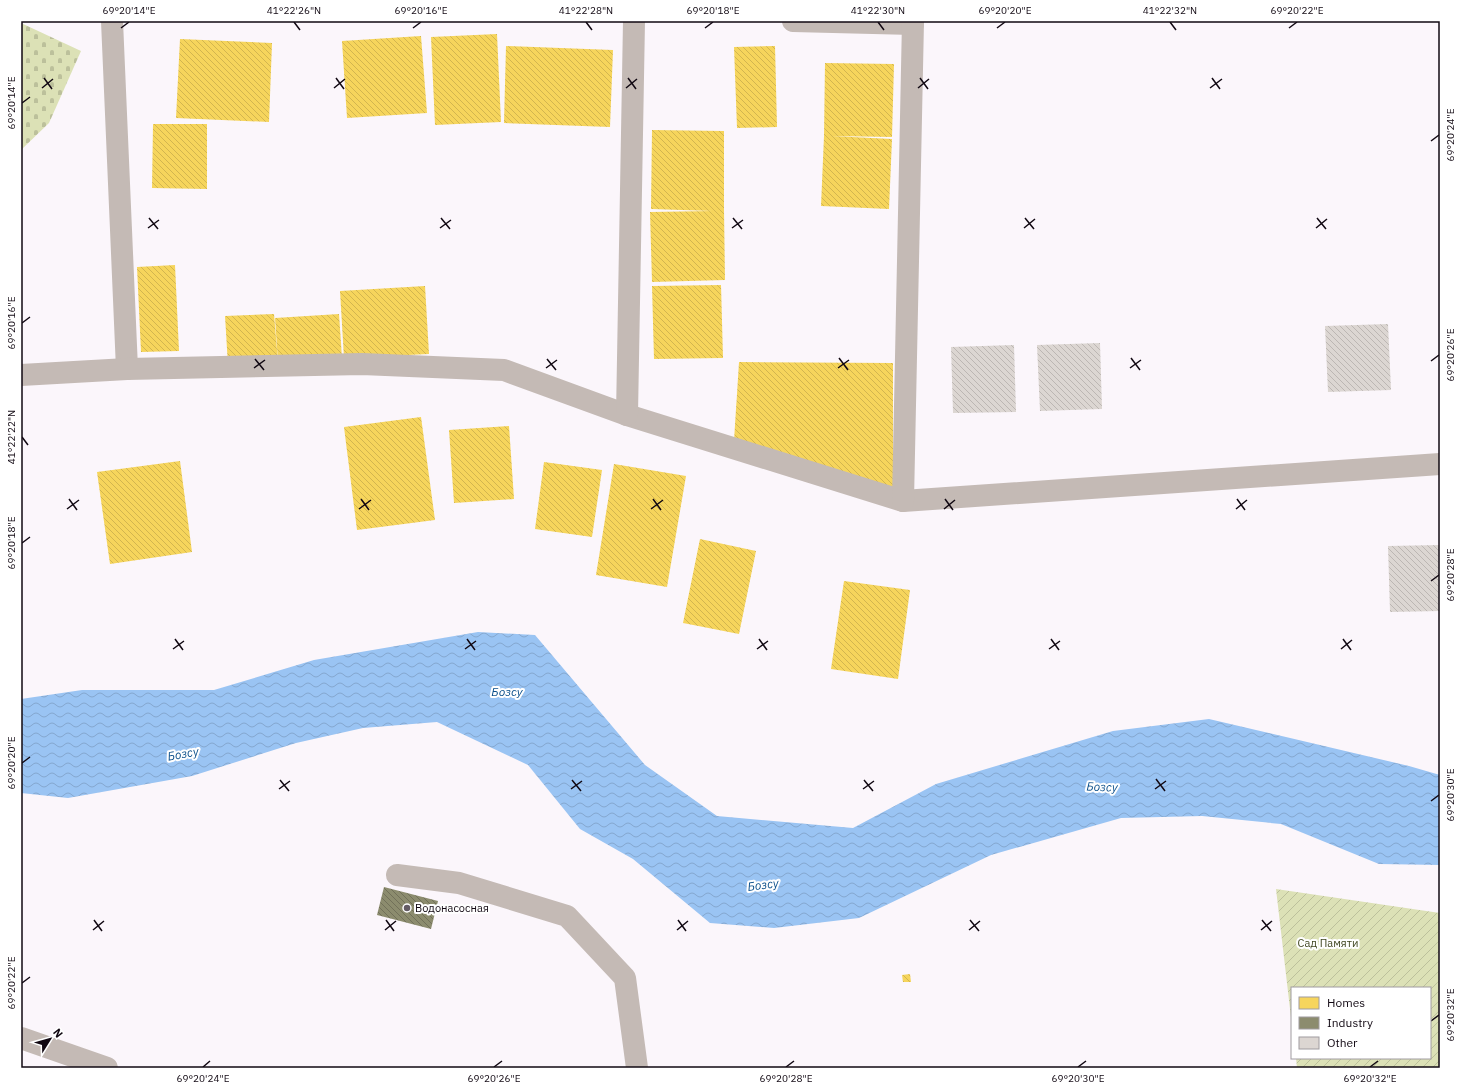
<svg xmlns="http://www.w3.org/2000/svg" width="1461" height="1089" viewBox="0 0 1461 1089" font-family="'IBM Plex Sans',sans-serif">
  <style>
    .cemetery { fill: url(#cemetery-stones) }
    .garden { fill: url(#garden-furrows) }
    .water { fill: url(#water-waves) }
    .homes { fill: url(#homes-back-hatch) }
    .industry { fill: url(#industry-back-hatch) }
    .building { fill: url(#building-back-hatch) }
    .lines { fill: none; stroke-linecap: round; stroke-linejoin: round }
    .minor { stroke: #c4bab5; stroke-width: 22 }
    .ticks { fill: none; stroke: #110812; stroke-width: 1.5 }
    .poi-dot { fill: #635b64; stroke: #fff; stroke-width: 1.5 }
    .labels { text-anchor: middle; stroke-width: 4; stroke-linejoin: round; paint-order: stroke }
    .poi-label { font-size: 11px; fill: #110812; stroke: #fff; text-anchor: start }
    .park-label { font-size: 11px; fill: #3d431d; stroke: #fff }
    .water-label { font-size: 12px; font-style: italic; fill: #0b4f8a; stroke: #fff }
    .neatline { fill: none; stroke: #110812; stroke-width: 1.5 }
    .ticks-label { font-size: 10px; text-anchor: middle; fill: #110812 }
  </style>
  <defs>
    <pattern id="cemetery-stones" width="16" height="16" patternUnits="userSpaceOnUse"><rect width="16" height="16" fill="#dce1b6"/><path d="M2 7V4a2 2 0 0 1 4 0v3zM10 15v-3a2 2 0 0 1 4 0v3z" fill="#bcc09b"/></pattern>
    <pattern id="garden-furrows" width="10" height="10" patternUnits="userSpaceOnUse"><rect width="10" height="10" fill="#dce1b6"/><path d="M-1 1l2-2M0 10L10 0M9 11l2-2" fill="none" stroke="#bcc09b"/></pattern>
    <pattern id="water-waves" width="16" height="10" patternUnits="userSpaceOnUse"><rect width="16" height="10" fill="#9ac4f3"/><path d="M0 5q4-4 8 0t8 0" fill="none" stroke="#84a7cf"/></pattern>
    <pattern id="homes-back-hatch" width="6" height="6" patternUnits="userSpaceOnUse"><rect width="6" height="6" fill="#f6d55c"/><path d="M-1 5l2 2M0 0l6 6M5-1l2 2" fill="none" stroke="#d2b54f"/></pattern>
    <pattern id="industry-back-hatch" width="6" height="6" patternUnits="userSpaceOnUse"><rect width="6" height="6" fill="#8c8c6e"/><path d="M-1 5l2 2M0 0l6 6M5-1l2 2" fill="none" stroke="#717059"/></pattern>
    <pattern id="building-back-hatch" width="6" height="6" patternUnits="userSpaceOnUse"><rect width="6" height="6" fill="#dcd6d2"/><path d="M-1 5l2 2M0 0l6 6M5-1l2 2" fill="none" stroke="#bcb6b3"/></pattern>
  </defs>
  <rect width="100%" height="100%" fill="#fbf6fb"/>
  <polygon class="cemetery" points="21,23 81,51 49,123 21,150"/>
  <polygon class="garden" points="1276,889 1440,913 1440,1068 1297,1068 1296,1058 1430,1058 1430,988 1292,988 1292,1026"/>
  <polygon class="water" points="478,632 535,635 645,765 717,816 853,828 936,784 1113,731 1209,719 1409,766 1440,775 1440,865 1379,864 1281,824 1202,816 1121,818 991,855 859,918 774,928 710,923 633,859 580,829 528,765 437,722 363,728 296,743 192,776 68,798 21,793 21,699 82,690 214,690 314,660"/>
  <g class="homes">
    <polygon points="497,34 501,122 435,125 431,37"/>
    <polygon points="421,36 427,113 347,118 342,41"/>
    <polygon points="180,39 272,43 269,122 176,118"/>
    <polygon points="506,46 613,50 610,127 504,123"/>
    <polygon points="775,46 777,127 737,128 734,47"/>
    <polygon points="825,63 894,64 892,137 832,136 892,139 889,209 821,206 824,136"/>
    <polygon points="153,124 207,124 207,189 152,188"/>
    <polygon points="652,130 724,131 724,210 725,280 652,282 650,212 712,211 651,209"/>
    <polygon points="175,265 179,351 141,352 137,267"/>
    <polygon points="721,285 723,358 654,359 652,286"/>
    <polygon points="425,286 429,354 344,358 340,291"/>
    <polygon points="274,314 278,362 228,365 225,316"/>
    <polygon points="339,314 342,358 278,362 275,318"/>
    <polygon points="739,362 893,363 893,488 734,441"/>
    <polygon points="421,417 435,520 357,530 344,427"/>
    <polygon points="509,426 514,499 454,503 449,430"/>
    <polygon points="180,461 192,552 110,564 97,472"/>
    <polygon points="544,462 602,470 592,537 535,529"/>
    <polygon points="614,464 686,476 667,587 596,575"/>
    <polygon points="700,539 756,551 739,634 683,623"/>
    <polygon points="844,581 910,590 898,679 831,669"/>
    <polygon points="910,974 911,982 903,982 902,975"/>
  </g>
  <polygon class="industry" points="384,887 438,901 431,929 377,915"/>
  <g class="building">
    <polygon points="1388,324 1391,390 1328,392 1325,326"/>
    <polygon points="1100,343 1102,409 1040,411 1037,345"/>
    <polygon points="1014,345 1016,412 953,413 951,347"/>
    <polygon points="1440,545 1440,611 1390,612 1388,546"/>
  </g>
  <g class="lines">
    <g class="minor">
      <polyline points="112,21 127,369"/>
      <polyline points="793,21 913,24"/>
      <polyline points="21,375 127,369 362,364 504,370 627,415 903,501 1440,464"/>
      <polyline points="627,415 634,21"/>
      <polyline points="903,501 913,21"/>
      <polyline points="397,875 459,883 567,916 625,978 637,1068"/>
      <polyline points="21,1038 107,1068"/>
    </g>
  </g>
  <path class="ticks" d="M294,22L300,30M586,22L592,30M878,22L884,30M1170,22L1176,30M121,28L129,22M413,28L421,22M705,28L713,22M997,28L1005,22M1289,28L1297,22M44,78L52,89M336,78L344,89M628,78L636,89M920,78L928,89M1212,78L1220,89M42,88L53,79M334,88L345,79M626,88L637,79M918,88L929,79M1210,88L1222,79M22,103L30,97M1431,141L1439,135M149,218L158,229M441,218L450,229M733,218L742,229M1025,218L1034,229M1317,218L1326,229M148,228L159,220M440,228L451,220M732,228L743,220M1024,228L1035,219M1316,228L1327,219M22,323L30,317M839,358L848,370M1131,358L1140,370M255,359L264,370M547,359L556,370M1431,361L1439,355M254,368L265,360M546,368L557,360M838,368L849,360M1130,368L1141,360M22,437L28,445M69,499L77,510M361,499L369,510M653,499L661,510M945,499L953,510M1237,499L1245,510M67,509L79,500M359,509L371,500M651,509L663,500M944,509L955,500M1236,509L1247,500M22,543L30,537M1431,581L1439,575M175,639L183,650M467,639L475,650M759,639L767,650M1051,639L1059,650M1343,639L1351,650M173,649L184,641M465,649L476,641M757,649L768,641M1049,649L1060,641M1341,649L1352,640M22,763L30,757M1156,779L1165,791M280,780L289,791M572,780L581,791M864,780L873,791M279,789L290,781M571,789L582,781M863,789L874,781M1155,789L1166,781M1431,801L1439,795M94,920L102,931M386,920L394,931M678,920L686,931M970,920L979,931M1262,920L1271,931M93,930L104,921M385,930L396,921M677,930L688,921M969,930L980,921M1261,930L1272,921M22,983L30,977M1431,1021L1439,1015M203,1067L210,1061M494,1067L502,1061M786,1067L794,1061M1078,1067L1086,1061M1370,1067L1378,1061"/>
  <circle class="poi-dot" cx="407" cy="908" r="4"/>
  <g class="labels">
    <g class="poi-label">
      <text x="415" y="912">Водонасосная</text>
    </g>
    <g class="park-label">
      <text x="1328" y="947">Сад Памяти</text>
    </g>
    <g class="water-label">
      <text x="507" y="696">Бозсу</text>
      <text transform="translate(183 754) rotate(-10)" y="4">Бозсу</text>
      <text transform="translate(1102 787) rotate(2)" y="4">Бозсу</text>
      <text transform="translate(763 885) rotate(-7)" y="4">Бозсу</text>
    </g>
  </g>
  <rect width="1461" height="1089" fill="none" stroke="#ffffff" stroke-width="44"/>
  <rect x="1291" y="987" width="140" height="72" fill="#ffffff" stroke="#a09ca0"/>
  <rect x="1299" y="997" width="20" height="12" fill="#f6d55c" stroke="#a09ca0"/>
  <text x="1327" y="1007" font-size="12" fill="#110812">Homes</text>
  <rect x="1299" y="1017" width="20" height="12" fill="#8c8c6e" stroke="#a09ca0"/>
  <text x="1327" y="1027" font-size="12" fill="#110812">Industry</text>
  <rect x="1299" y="1037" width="20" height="12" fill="#dcd6d2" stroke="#a09ca0"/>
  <text x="1327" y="1047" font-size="12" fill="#110812">Other</text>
  <g transform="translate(50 1039) rotate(53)" stroke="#ffffff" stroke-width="3" paint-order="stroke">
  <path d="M0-3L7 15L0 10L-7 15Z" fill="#110812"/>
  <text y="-6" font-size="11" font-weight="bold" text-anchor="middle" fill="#110812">N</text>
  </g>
  <rect x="22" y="22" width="1417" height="1045" class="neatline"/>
  <g class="ticks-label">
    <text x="129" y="14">69°20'14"E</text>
    <text x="294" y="14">41°22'26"N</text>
    <text x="421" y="14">69°20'16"E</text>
    <text x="586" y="14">41°22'28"N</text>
    <text x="713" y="14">69°20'18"E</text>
    <text x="878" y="14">41°22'30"N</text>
    <text x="1005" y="14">69°20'20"E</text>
    <text x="1170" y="14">41°22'32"N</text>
    <text x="1297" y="14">69°20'22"E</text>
    <text transform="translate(11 103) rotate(-90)" y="4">69°20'14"E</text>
    <text transform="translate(1450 135) rotate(-90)" y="4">69°20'24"E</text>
    <text transform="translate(11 323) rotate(-90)" y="4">69°20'16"E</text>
    <text transform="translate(1450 355) rotate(-90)" y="4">69°20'26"E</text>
    <text transform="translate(11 437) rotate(-90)" y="4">41°22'22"N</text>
    <text transform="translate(11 543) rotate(-90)" y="4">69°20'18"E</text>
    <text transform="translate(1450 575) rotate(-90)" y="4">69°20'28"E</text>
    <text transform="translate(11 763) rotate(-90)" y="4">69°20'20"E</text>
    <text transform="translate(1450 795) rotate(-90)" y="4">69°20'30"E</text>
    <text transform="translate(11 983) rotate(-90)" y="4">69°20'22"E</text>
    <text transform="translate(1450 1015) rotate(-90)" y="4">69°20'32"E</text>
    <text x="203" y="1082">69°20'24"E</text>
    <text x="494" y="1082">69°20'26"E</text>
    <text x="786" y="1082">69°20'28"E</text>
    <text x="1078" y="1082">69°20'30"E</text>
    <text x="1370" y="1082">69°20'32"E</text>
  </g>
</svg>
